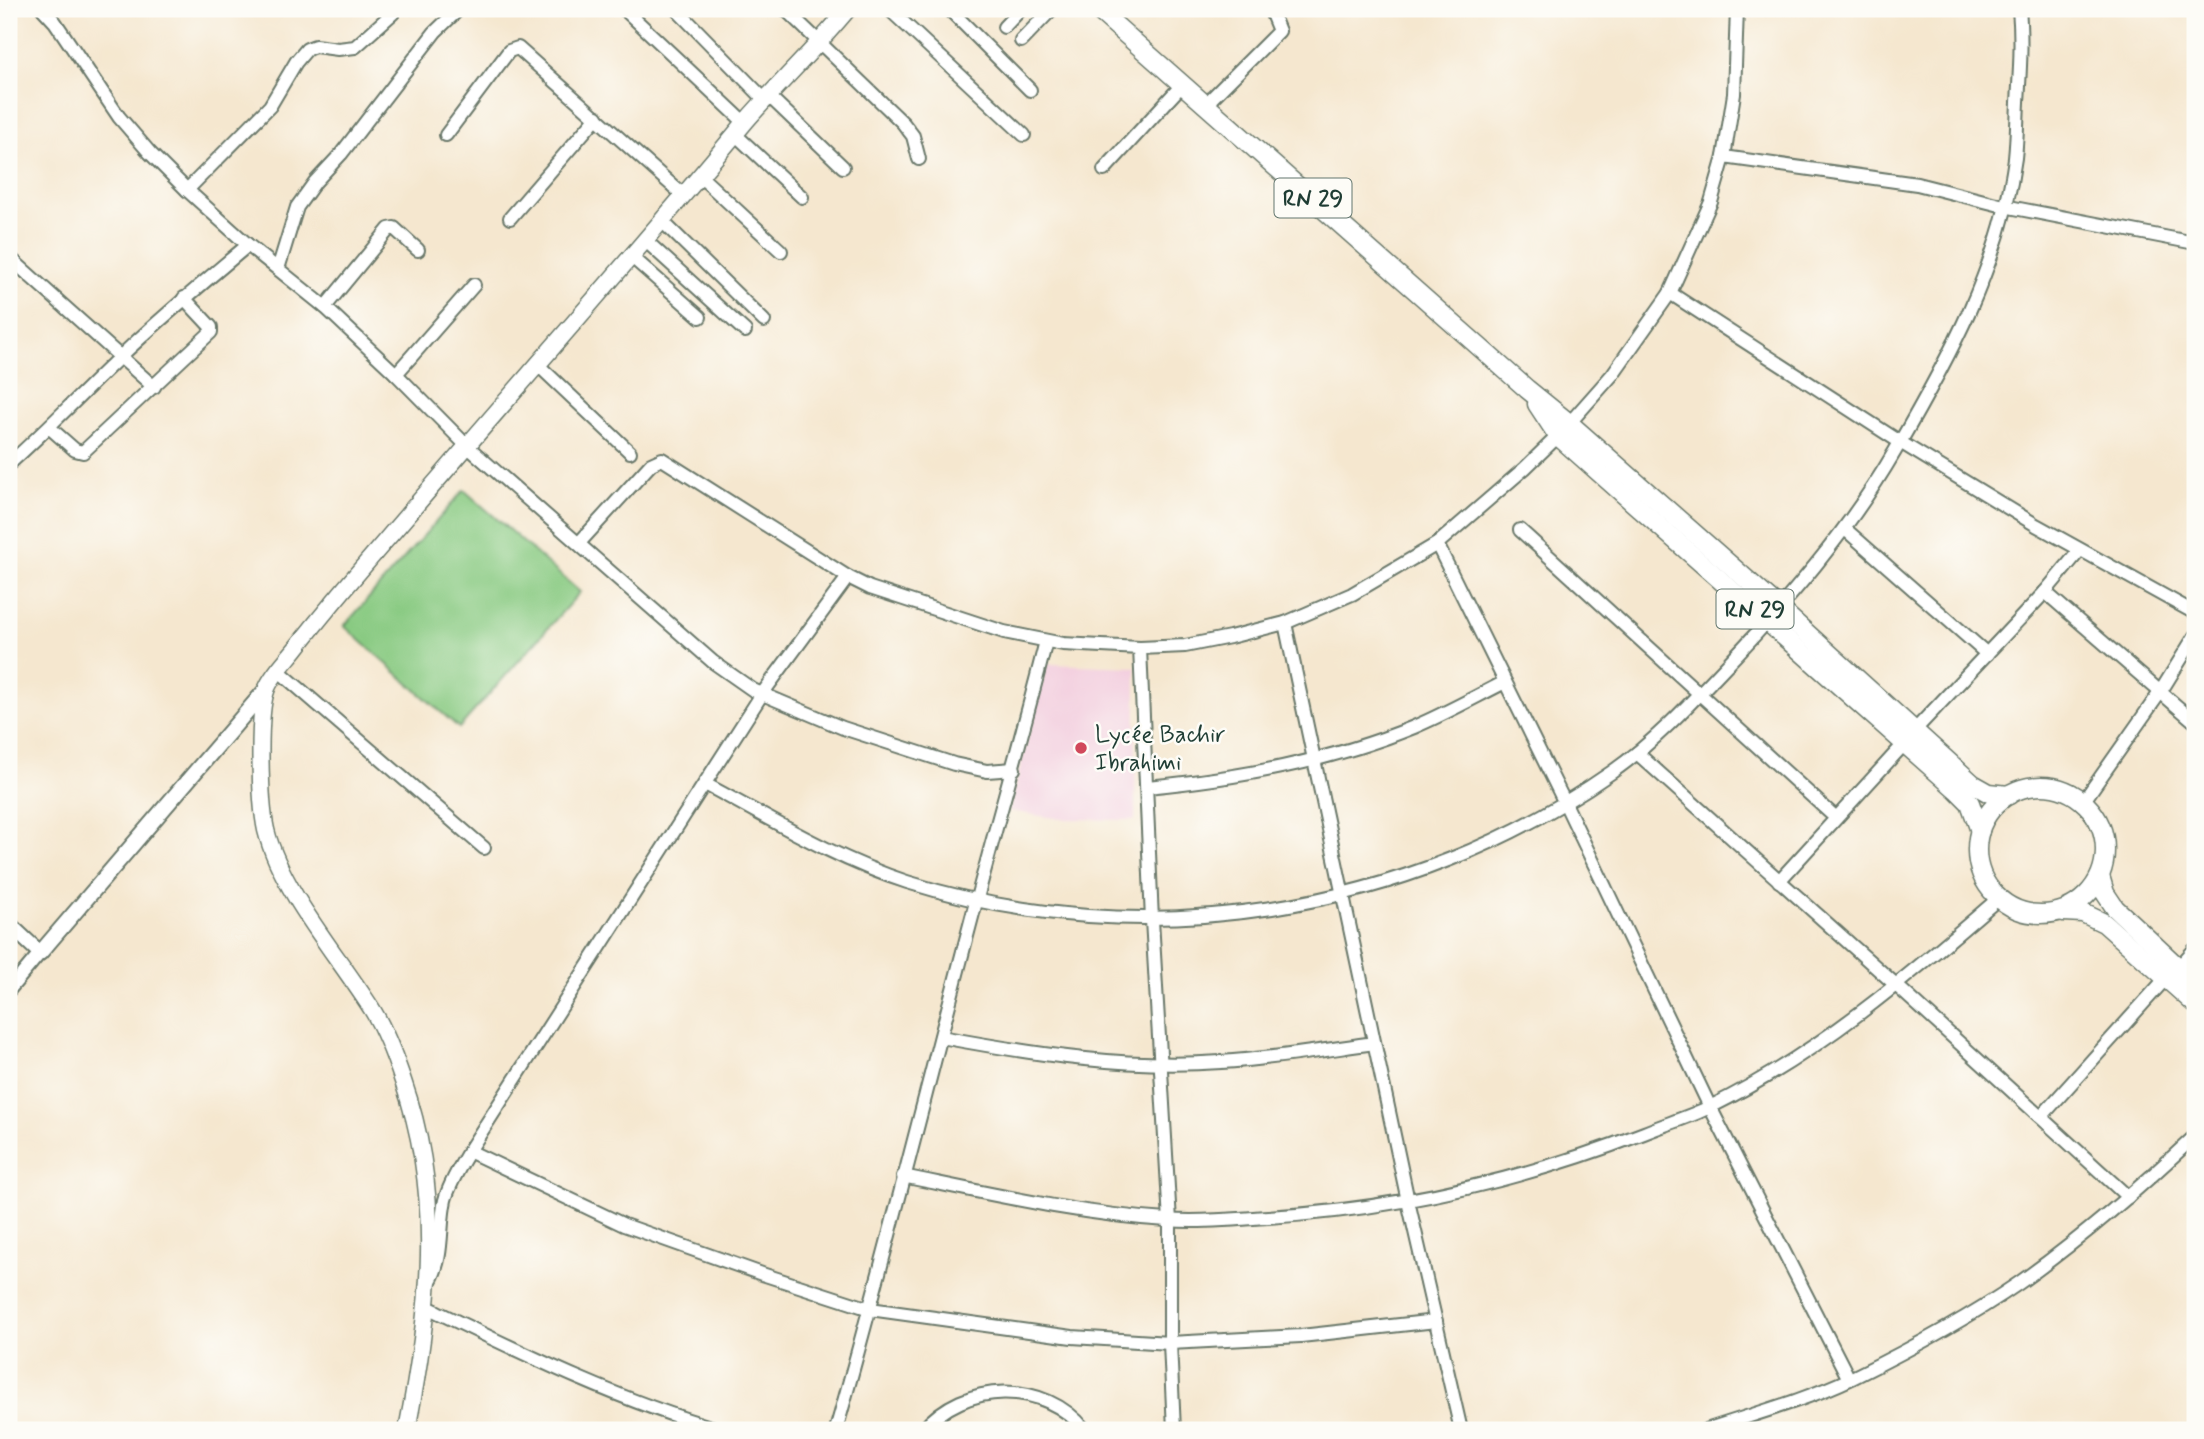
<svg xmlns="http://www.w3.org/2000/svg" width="2204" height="1439" viewBox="0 0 2204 1439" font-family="Mynerve,sans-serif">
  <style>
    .built { fill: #f3cfdf }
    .green { fill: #89ca82; stroke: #54845b; stroke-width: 2 }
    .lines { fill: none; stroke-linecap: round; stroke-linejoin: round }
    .minor-casing { stroke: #6a786a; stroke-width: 16 }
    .tertiary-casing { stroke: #6a786a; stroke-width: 18 }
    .secondary-casing { stroke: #6a786a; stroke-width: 19 }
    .primary-casing { stroke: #6a786a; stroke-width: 21 }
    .minor { stroke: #fff; stroke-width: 12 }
    .tertiary { stroke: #fff; stroke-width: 14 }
    .secondary { stroke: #fff; stroke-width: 16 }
    .primary { stroke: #fff; stroke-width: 18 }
    .poi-dot { fill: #d1495b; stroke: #fdfcf7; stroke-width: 2.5 }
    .labels { text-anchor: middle; stroke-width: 5; stroke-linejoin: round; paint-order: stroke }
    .shield { fill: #fdfcf7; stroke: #62766e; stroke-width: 2 }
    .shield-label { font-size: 23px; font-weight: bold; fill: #1f3d34 }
    .poi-label { font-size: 24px; fill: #1f3d34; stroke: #fdfcf7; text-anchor: start }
  </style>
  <rect width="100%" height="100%" fill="#fdfcf7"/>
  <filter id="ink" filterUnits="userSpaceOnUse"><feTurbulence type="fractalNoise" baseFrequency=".0143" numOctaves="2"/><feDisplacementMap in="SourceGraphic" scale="14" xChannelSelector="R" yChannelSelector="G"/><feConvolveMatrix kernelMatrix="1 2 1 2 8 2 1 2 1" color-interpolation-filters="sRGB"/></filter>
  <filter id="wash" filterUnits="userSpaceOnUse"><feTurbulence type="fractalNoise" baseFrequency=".00686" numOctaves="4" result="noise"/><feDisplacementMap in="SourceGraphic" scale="28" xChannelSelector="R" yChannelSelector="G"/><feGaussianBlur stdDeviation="1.57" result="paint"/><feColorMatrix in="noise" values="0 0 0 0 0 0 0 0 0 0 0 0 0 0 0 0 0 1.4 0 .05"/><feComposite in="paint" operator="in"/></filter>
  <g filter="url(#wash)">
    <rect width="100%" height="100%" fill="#f5e7cf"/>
    <g class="built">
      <polygon points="1047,664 1136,667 1135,820 1061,819 1009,811"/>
      <polygon points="1189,1426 1292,1427 1300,1427 1300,1430 1188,1430"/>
    </g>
    <polygon class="green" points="464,490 580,592 459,728 344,626"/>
  </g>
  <g filter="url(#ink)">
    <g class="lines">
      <g class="minor-casing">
        <g id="minor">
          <polyline points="43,9 55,22 119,117 150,153 187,190 248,245 325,307 396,374 467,446 713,662 753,690 843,728 954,764 987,771 1014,769"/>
          <polyline points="624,9 745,123"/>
          <polyline points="676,9 765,100"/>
          <polyline points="785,9 903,123 913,136 919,159"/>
          <polyline points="889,9 1024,135"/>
          <polyline points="949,9 1030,90"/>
          <polyline points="1004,27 1021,9"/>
          <polyline points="1021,41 1052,9"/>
          <polyline points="769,96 843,167"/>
          <polyline points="1206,104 1279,31 1270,9"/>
          <polyline points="446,135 509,51 518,48 683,195"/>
          <polyline points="736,135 802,197"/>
          <polyline points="1724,157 1917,184 2004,206 2195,243"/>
          <polyline points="1104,170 1182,85"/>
          <polyline points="700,176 781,251"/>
          <polyline points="187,190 270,106 296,62 307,49 315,46 338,49 355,47 393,13"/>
          <polyline points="510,218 597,117"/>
          <polyline points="662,221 764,321"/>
          <polyline points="646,241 745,331"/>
          <polyline points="9,257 154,387"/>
          <polyline points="632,257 700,317"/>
          <polyline points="278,269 297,207 315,182 341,154 435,32 459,9"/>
          <polyline points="1670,293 1900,442 2036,525 2195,613"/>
          <polyline points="325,307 389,229 394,228 418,250"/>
          <polyline points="537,364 630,452"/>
          <polyline points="396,374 474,285"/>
          <polyline points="50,428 75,450 83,452 211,332 211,327 184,298"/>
          <path d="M9,464C48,429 84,391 122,355C162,317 205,281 248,245"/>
          <polyline points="1845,529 1987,654"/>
          <polyline points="1520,530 1836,818"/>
          <polyline points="579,543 651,464 662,459 848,577 870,588 1004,632 1063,644 1140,648 1185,646 1230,637 1285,623 1352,594 1437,544 1525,468 1558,436 1612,375 1670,293 1711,202 1724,157 1734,94 1737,9"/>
          <polyline points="1437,544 1565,803 1710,1107 1849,1379"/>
          <polyline points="2045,592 2195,722"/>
          <polyline points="1285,623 1408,1201 1461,1430"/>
          <polyline points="1140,648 1152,920 1170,1221 1170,1343 1174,1430"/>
          <polyline points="279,671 484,848"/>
          <polyline points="1914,731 2045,592 2080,550"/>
          <polyline points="1637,753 1897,986 2128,1197"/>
          <path d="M705,784C771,819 835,859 907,882C1143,956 1409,914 1612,772C1652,744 1688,706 1722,670C1787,602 1848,532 1895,451C1948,360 2001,264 2015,158C2017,140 2017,121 2018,102C2020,71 2022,40 2019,9"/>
          <path d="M1147,787C1238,778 1329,762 1414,727C1445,714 1475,697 1505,682"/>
          <polyline points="2083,802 2161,691 2195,636"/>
          <polyline points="1779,881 1905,743"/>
          <polyline points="2178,968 2195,949"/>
          <polyline points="9,990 40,953"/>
          <path d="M941,1037C1033,1054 1127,1069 1221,1062C1272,1059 1324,1050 1374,1043"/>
          <polyline points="2041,1117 2166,978"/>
          <polyline points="469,1151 624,1225 762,1274 870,1309 1072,1337 1170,1343 1301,1336 1436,1321"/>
          <path d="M903,1176C991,1194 1077,1214 1167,1220C1200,1223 1235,1219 1268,1217C1399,1209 1521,1181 1644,1133C1666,1124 1689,1117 1710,1107C1818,1054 1909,976 1999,898"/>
          <path d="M430,1281C444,1257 439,1227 445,1200C450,1182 460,1167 469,1151L762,694L848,577"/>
          <path d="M427,1307C522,1353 619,1401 721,1430"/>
          <path d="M836,1430C886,1255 929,1078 976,902C999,815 1024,729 1046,641"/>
          <path d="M923,1430C964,1381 1044,1379 1085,1430"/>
          <path d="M1706,1430C1754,1414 1806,1400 1852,1378C1909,1350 1967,1319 2019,1283C2081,1239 2140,1188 2195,1136"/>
        </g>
      </g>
      <g class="tertiary-casing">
        <polyline id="tertiary" points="9,924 40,953 267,688"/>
      </g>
      <g class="secondary-casing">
        <path id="secondary" d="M407,1430C430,1312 444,1198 403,1081C395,1057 386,1032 373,1011C340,958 281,891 266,830C260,803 257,713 267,688C273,673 288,659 297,647C335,598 376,552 416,505C526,377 638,251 746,121C779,83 816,48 848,9"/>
      </g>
      <g class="primary-casing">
        <g id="primary">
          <polyline points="1097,9 1527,389 1569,423 1779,608 1973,784 1989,793 2009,795"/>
          <polyline points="1537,404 1558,436 1957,790 1970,803 1980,831"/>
          <circle cx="2041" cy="850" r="64"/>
          <polyline points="2100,876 2105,893 2115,908 2195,983"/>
          <polyline points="2063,912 2083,913 2104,923 2195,1004"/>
        </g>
      </g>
      <use href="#minor" class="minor"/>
      <use href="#tertiary" class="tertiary"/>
      <use href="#secondary" class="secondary"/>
      <use href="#primary" class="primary"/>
    </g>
  </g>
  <circle class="poi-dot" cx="1081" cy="748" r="7"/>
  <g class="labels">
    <g class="shield">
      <rect x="1274.5" y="178.5" width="77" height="39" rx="5"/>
      <rect x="1716.5" y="589.5" width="77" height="39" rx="5"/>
    </g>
    <g class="shield-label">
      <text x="1313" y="206">RN 29</text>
      <text x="1755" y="617">RN 29</text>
    </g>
    <g class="poi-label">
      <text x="1095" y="742">Lycée Bachir<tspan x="1095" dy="28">Ibrahimi</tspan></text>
    </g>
  </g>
  <rect width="2204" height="1439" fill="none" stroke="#fdfcf7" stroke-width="35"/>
</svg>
